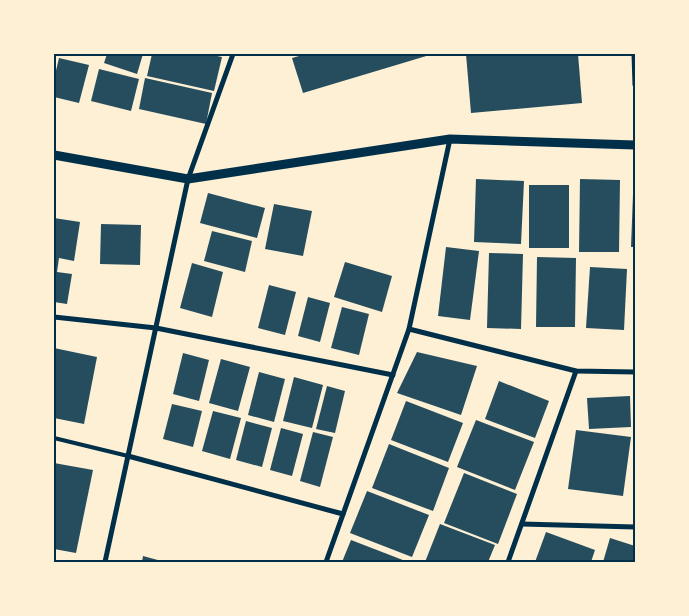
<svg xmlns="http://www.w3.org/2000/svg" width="689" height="616" viewBox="0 0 689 616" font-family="'Asap Condensed',sans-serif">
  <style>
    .building { fill: #264d5e }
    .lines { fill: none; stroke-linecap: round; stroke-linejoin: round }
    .service { stroke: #003049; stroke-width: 4 }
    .minor { stroke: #003049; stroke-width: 5 }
    .tertiary { stroke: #003049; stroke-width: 9 }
    .neatline { fill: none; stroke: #003049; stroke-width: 2 }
  </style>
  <rect width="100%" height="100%" fill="#fdf0d5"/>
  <g class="building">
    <polygon points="107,54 143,54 137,74 104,63"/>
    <polygon points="152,54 207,54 222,57 214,91 147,76"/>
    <polygon points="306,54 433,54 303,93 292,58"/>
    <polygon points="466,54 578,54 582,103 471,113"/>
    <polygon points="59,58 89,65 79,103 54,97 54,79"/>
    <polygon points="99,69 139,79 131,111 91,101"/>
    <polygon points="145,78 212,93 206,124 139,109"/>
    <polygon points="634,168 635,168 635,247 631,247"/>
    <polygon points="476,179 524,181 521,244 474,242"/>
    <polygon points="580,179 620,180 619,252 579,252"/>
    <rect x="529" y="185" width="40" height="63"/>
    <polygon points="208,193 265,208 257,238 200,223"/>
    <polygon points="274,204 312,211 303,256 265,249"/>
    <polygon points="54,218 80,222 74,261 59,258 57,272 72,274 67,304 54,302"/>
    <polygon points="101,224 141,225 140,265 100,264"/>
    <polygon points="212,231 252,241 245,272 204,261"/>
    <polygon points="446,247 479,251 470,320 438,316"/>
    <polygon points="489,253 523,254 521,329 487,328"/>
    <polygon points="537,257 576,258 575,327 536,327"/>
    <polygon points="345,262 392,276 382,312 334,297"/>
    <polygon points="192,263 223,272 212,317 180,308"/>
    <polygon points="590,267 627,269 624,330 586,328"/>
    <polygon points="269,285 296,292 285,335 258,328"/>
    <polygon points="308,297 330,303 320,342 298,336"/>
    <polygon points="342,307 369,314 359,355 331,348"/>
    <polygon points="54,348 97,357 84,424 54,418"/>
    <polygon points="417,352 477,366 461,415 397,393"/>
    <polygon points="183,353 209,360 199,401 173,394"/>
    <polygon points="221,359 250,367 238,411 209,403"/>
    <polygon points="259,372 285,379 274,422 248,415"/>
    <polygon points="294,377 323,385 312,428 283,421"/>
    <polygon points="499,381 549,401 535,438 485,419"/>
    <polygon points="327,386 345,391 335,433 316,429"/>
    <polygon points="630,396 631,427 589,429 587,398"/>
    <polygon points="406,401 463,423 448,462 391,440"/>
    <polygon points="172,404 202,411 193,447 163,439"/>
    <polygon points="213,411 241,418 230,459 202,451"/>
    <polygon points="476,420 534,442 515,490 457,467"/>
    <polygon points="246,421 272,428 262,467 236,460"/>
    <polygon points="281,428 303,434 292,476 270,470"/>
    <polygon points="576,430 631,437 623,496 568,489"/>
    <polygon points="313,432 333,437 320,487 300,481"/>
    <polygon points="389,444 449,468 433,511 372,488"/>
    <polygon points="54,463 93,470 76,553 54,549"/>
    <polygon points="464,473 517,494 498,544 444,523"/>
    <polygon points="367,491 429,515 412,557 350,533"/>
    <polygon points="440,524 495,545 488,562 425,562"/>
    <polygon points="546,532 595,550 591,562 535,562"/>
    <polygon points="610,538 635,546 635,562 603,562"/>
    <polygon points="351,540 408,562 342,562"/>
    <polygon points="143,556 165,562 142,562"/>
  </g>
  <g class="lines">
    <polyline class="service" points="54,438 128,456"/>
    <g class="minor">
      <polyline points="634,54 635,85"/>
      <polyline points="54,317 156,328 393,375"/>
      <polyline points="409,329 576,371 635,372"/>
      <polyline points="128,456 343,514"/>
      <polyline points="522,524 635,527"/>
      <polyline points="105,562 188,179 233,54"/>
      <polyline points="326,562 409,329 450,139"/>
      <polyline points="508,562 576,371"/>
    </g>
    <polyline class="tertiary" points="54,155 188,179 450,139 635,145"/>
  </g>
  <rect width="689" height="616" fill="none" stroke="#fdf0d5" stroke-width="110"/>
  <rect x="55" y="55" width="579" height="506" class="neatline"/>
</svg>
